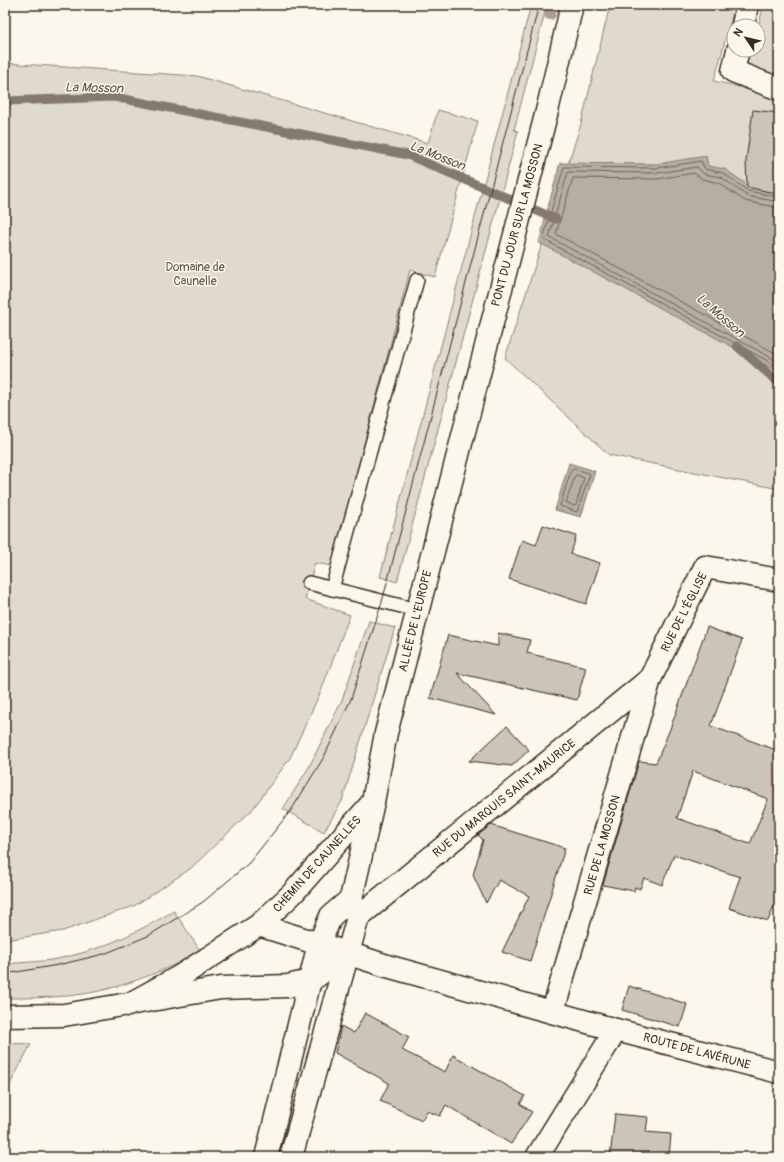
<svg xmlns="http://www.w3.org/2000/svg" width="784" height="1162" viewBox="0 0 784 1162" font-family="Pangolin,sans-serif">
  <style>
    .green { fill: #dfd9ce; stroke: #8d8276 }
    .water { fill: #b6aea2; stroke: #85796d }
    .pier { fill: #fbf7ec }
    .lines { fill: none; stroke-linecap: round; stroke-linejoin: round }
    .shore { stroke: #6c5f53; stroke-width: 1 }
    .stream { stroke: #85796d; stroke-width: 9 }
    .building { fill: #ccc4b9; stroke: #3b2a1e; fill-rule: evenodd }
    .lane-casing { stroke: #3b2a1e; stroke-width: 16 }
    .street-casing { stroke: #3b2a1e; stroke-width: 25 }
    .secondary-casing { stroke: #3b2a1e; stroke-width: 25 }
    .primary-casing { stroke: #3b2a1e; stroke-width: 25 }
    .lane { stroke: #fbf7ec; stroke-width: 13 }
    .street { stroke: #fbf7ec; stroke-width: 22 }
    .secondary { stroke: #fbf7ec; stroke-width: 22 }
    .primary { stroke: #fbf7ec; stroke-width: 22 }
    .tram { stroke: #3b2a1e; stroke-width: 1 }
    .tree { fill: #a89e93 }
    .labels { text-anchor: middle; stroke-width: 3; stroke-linejoin: round; paint-order: stroke }
    .street-label { font-size: 12px; fill: #3b2a1e; stroke: #fbf7ec }
    .park-label { font-size: 12px; fill: #64564a; stroke: #fbf7ec }
    .water-label { font-size: 13px; font-style: italic; fill: #605246; stroke: #fbf7ec }
  </style>
  <rect width="100%" height="100%" fill="#fbf7ec"/>
  <filter id="ink" filterUnits="userSpaceOnUse"><feTurbulence type="fractalNoise" baseFrequency=".025" numOctaves="2"/><feDisplacementMap in="SourceGraphic" scale="8" xChannelSelector="R" yChannelSelector="G"/><feConvolveMatrix kernelMatrix="1 2 1 2 8 2 1 2 1" color-interpolation-filters="sRGB"/></filter>
  <g filter="url(#ink)">
    <g class="green">
      <polygon points="531,5 547,5 514,130 518,131 397,582 380,577"/>
      <polygon points="610,5 735,5 714,81 739,87 751,50 758,50 758,26 764,5 779,5 779,489 609,455 505,358 581,124"/>
      <polygon points="5,63 197,76 428,143 438,110 478,121 435,277 410,270 332,566 315,563 305,599 350,615 321,691 290,758 252,810 190,869 134,906 63,931 5,940"/>
      <polygon points="369,621 395,628 342,801 324,832 283,809 309,767 342,700"/>
      <path d="M174,911L201,952C159,973 114,992 67,996C46,998 25,998 5,998V964C25,962 47,962 66,957C104,949 141,930 174,911Z"/>
      <polygon points="5,1043 31,1044 5,1094"/>
    </g>
    <g class="water">
      <polygon points="706,156 708,166 725,169 750,187 779,194 779,372 538,242 560,163 657,164"/>
      <polygon points="569,463 595,471 581,517 555,510"/>
    </g>
    <polygon class="pier" points="559,162 538,244 536,242"/>
    <g class="lines">
      <g class="shore">
        <polyline points="779,197 748,191 723,173 705,169 701,161 657,168 564,167 543,239 779,367"/>
        <polyline points="779,202 747,196 721,177 704,174 697,167 657,173 568,172 549,237 779,362"/>
        <polyline points="779,208 745,201 719,183 702,179 694,173 657,179 573,178 556,234 779,355"/>
        <polygon points="574,468 590,474 577,512 560,506 571,470"/>
        <polygon points="577,475 584,478 576,505 574,506 566,502 575,476"/>
      </g>
      <g class="stream">
        <polyline points="5,101 114,97 408,155 556,219"/>
        <polyline points="737,346 779,383"/>
      </g>
    </g>
    <g class="building">
      <polygon points="753,110 779,113 779,194 747,187 746,161"/>
      <polygon points="543,525 576,536 571,554 600,563 586,604 509,579 522,540 536,545"/>
      <path d="M707,627L742,640L711,726L779,751V893L768,921L729,908L740,877L674,855L662,885L644,878L640,889L635,887L634,891L603,885L639,761L656,763L670,729ZM693,771L768,799L750,844L677,818Z"/>
      <polygon points="498,633 530,640 527,653 586,667 577,700 457,673 496,715 430,698 448,635 498,646"/>
      <polygon points="507,726 529,750 512,766 469,761"/>
      <polygon points="491,825 565,848 530,961 502,952 529,896 499,880 486,903 473,875 483,840 478,835"/>
      <polygon points="629,986 687,1004 680,1027 622,1010"/>
      <polygon points="365,1013 409,1037 402,1050 445,1072 453,1055 525,1096 520,1104 532,1112 511,1144 446,1105 440,1116 427,1111 422,1120 380,1101 389,1083 335,1053 341,1026 354,1033"/>
      <polygon points="615,1114 648,1117 646,1132 671,1134 669,1157 610,1157"/>
    </g>
    <g class="lines">
      <g class="lane-casing">
        <g id="lane">
          <polyline points="309,583 417,610"/>
          <polyline points="332,589 417,280"/>
        </g>
      </g>
      <g class="street-casing">
        <g id="street">
          <polyline points="743,26 747,5"/>
          <polyline points="738,50 733,71 779,89"/>
          <polyline points="358,917 650,679"/>
          <polyline points="259,925 319,944"/>
          <polyline points="128,1005 179,977 259,925 293,893 373,802"/>
          <polyline points="553,1011 650,679 705,567 779,580"/>
          <polyline points="5,1016 64,1015 221,988 288,986 310,981"/>
          <polyline points="537,1157 616,1030"/>
        </g>
      </g>
      <g class="secondary-casing">
        <g id="secondary">
          <polyline points="319,944 387,966 616,1030 779,1072"/>
          <polyline points="310,981 350,952"/>
        </g>
      </g>
      <g class="primary-casing">
        <g id="primary">
          <polyline points="266,1157 319,944 331,916 351,899"/>
          <polyline points="291,1157 358,917 351,899 373,802 386,733 548,107 572,5"/>
        </g>
      </g>
      <use href="#lane" class="lane"/>
      <use href="#street" class="street"/>
      <use href="#secondary" class="secondary"/>
      <use href="#primary" class="primary"/>
      <polyline class="tram" points="5,974 58,965 104,954 148,936 203,902 249,863 292,809 324,757 351,699 382,602 539,5"/>
    </g>
    <circle class="tree" cx="550" cy="14" r="6"/>
  </g>
  <g class="labels">
    <g class="street-label">
      <text transform="translate(517 225) rotate(-75)" y="4">PONT DU JOUR SUR LA MOSSON</text>
      <text transform="translate(684 612) rotate(-63)" y="4">RUE DE L'ÉGLISE</text>
      <text transform="translate(415 621) rotate(-76)" y="4">ALLÉE DE L'EUROPE</text>
      <text transform="translate(504 798) rotate(-39)" y="4">RUE DU MARQUIS SAINT-MAURICE</text>
      <text transform="translate(602 845) rotate(-74)" y="4">RUE DE LA MOSSON</text>
      <text transform="translate(317 864) rotate(-48)" y="4">CHEMIN DE CAUNELLES</text>
      <text transform="translate(697 1051) rotate(15)" y="4">ROUTE DE LAVÉRUNE</text>
    </g>
    <g class="park-label">
      <text x="195" y="271">Domaine de<tspan x="195" dy="14">Caunelle</tspan></text>
    </g>
    <g class="water-label">
      <text transform="translate(94 87) rotate(1)" y="5">La Mosson</text>
      <text transform="translate(438 155) rotate(22)" y="5">La Mosson</text>
      <text transform="translate(721 315) rotate(41)" y="5">La Mosson</text>
    </g>
  </g>
  <rect width="784" height="1162" fill="none" stroke="#fbf7ec" stroke-width="20"/>
  <rect x="10" y="10" width="764" height="1142" fill="none" stroke="#3b2a1e" stroke-width="1.5" filter="url(#ink)"/>
  <g transform="translate(746 38) rotate(305)"><circle r="19" fill="#fbf7ec" stroke="#aea59a"/>
  <path d="M0-3L7 15L0 10L-7 15Z" fill="#3b2a1e"/>
  <text y="-6" font-size="11" font-weight="bold" text-anchor="middle" fill="#3b2a1e">N</text>
  </g>
</svg>
